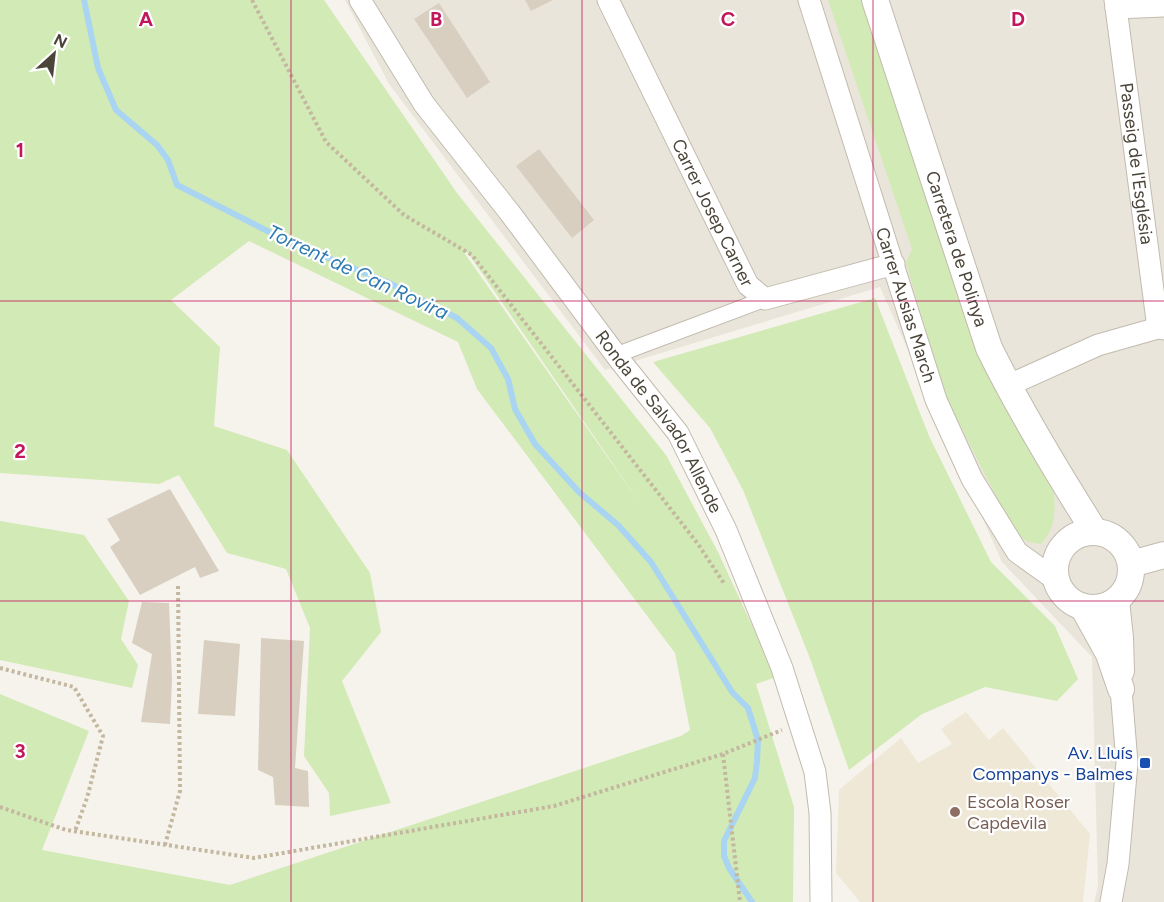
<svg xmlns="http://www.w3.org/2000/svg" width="1164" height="902" viewBox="0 0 1164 902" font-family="Figtree,sans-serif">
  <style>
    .residential { fill: #eae5da }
    .education { fill: #efe8d6 }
    .green { fill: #d2eab5; fill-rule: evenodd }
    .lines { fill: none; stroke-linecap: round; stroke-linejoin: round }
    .stream { stroke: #a9d4f2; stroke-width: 6 }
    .building { fill: #d8cfc1 }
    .pedestrian-casing { stroke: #c2bbae; stroke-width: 17 }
    .minor-casing { stroke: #c2bbae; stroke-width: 23 }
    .tertiary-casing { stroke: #c2bbae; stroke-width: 28 }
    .path { stroke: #c4b79f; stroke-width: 4; stroke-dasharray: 3 3; stroke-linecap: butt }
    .pedestrian { stroke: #fff; stroke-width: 15 }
    .minor { stroke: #fff; stroke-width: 21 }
    .tertiary { stroke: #fff; stroke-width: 26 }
    .grid { fill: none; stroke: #c2185b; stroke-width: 1.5; stroke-opacity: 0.55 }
    .transit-dot { fill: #1a4fb4; stroke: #fff; stroke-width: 2 }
    .education-dot { fill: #8d6e63; stroke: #fff; stroke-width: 2 }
    .labels { text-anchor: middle; stroke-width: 4.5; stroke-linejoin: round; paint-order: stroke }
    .street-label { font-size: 18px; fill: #4b4439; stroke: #fff }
    .transit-label { font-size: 18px; fill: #164399; stroke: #fff; text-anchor: end }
    .education-label { font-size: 18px; fill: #785e54; stroke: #fff; text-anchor: start }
    .water-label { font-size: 20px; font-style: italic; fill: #2e7ab2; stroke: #fff }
    .grid-label { font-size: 20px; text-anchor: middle; font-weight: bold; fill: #c2185b; stroke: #fff; stroke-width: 4.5; stroke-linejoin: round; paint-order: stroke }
  </style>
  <rect width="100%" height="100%" fill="#f6f3ec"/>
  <polygon class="residential" points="345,0 1164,0 1164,902 1094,902 1098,886 1092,657 1002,562 880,287 605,370 389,84"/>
  <polygon class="education" points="966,712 989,740 1003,728 1090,834 1083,902 860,902 836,873 839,790 901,738 918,763 952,744 941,729"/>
  <g class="green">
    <path d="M0,0H324L457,193L666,455L718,552L776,677L756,684L794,807L793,902H0V694L89,731L42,850L230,885L681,736L690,730L675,653L477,389L458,342L249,241L171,300L220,347L214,426L287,450L370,573L381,632L342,681L391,803L330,816L329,793L304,756L310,628L286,569L227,553L179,475L159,484L0,473ZM463,251L468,253L644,509Z"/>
    <path d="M828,0H867L1054,492C1055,513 1056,527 1041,544L1028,542L1014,532L945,395L906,263L912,249Z"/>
    <polygon points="875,298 929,436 991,562 1055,626 1078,679 1057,701 985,687 922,714 849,770 811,661 743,490 710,428 653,362"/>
    <polygon points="0,521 84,535 129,601 121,639 138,665 132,688 0,660"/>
  </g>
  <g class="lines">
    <polyline class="stream" points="84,0 98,68 116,110 157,145 168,160 177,185 287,241 389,283 457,318 491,348 508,379 515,409 535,444 579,492 618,525 651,562 732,692 748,708 758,740 757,761 755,778 724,841 724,856 729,868 752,902"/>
  </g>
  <g class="building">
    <polygon points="525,0 553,0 531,11"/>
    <polygon points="439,3 490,82 467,98 414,19"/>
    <polygon points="539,149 594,220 572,238 516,166"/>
    <polygon points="170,489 219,571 200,578 195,567 140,595 110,547 120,540 107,519"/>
    <polygon points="142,602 169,603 172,680 170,724 141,722 152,654 132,643"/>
    <polygon points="261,638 304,641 295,768 308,771 309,807 275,805 273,777 258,770"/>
    <polygon points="204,640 240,644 235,716 198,714"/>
  </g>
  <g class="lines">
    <g class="pedestrian-casing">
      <polyline id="pedestrian" points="616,355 765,299"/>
    </g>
    <g class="minor-casing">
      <g id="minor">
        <path id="s1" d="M360,0L424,104L510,213L622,363L678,433L726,530L782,668L815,772L820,813L821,902"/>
        <path id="s2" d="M608,0L748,285L765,299L894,264"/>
        <path id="s3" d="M809,0L936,400L972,479L1017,552L1056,580"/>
        <path id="s4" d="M1115,0L1158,328"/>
        <polyline points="1116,8 1164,6"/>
        <polyline points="1007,386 1098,345 1158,328 1164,329"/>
        <polyline points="1111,902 1118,864 1127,763 1121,689"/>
      </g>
    </g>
    <g class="tertiary-casing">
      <g id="tertiary">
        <path id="s5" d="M875,0L989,348C1020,411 1057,472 1095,532"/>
        <circle cx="1093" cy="570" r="38"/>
        <polyline points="1131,564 1164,555"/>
        <polyline points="1116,601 1120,638 1121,671"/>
        <polyline points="1083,607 1109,654 1121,689"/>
      </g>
    </g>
    <g class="path">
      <polyline points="252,0 326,142 404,215 472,255 698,544 725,585"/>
      <polyline points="0,668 74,687 103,736 87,798 75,831"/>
      <polyline points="723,754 740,902"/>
      <polyline points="0,807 66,830 254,858 554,806 723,754 782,730"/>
      <polyline points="165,845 180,791 178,584"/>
    </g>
    <use href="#pedestrian" class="pedestrian"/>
    <use href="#minor" class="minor"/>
    <use href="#tertiary" class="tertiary"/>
  </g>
  <path class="grid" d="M291,0V902M582,0V902M873,0V902M0,301H1164M0,601H1164"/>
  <rect class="transit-dot" x="1139" y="757" width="12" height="12" rx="3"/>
  <circle class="education-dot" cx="955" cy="812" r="6"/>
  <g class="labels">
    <g class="street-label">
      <text dy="6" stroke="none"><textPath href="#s4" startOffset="165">Passeig de l'Església</textPath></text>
      <text dy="6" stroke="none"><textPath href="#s2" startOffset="237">Carrer Josep Carner</textPath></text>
      <text dy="6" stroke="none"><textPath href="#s5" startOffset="262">Carretera de Polinya</textPath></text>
      <text dy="6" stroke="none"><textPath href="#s3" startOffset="320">Carrer Ausias March</textPath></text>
      <text dy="6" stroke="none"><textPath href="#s1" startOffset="518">Ronda de Salvador Allende</textPath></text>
    </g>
    <g class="transit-label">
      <text x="1133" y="759">Av. Lluís<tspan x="1133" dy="21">Companys - Balmes</tspan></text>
    </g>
    <g class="education-label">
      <text x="967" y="808">Escola Roser<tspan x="967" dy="21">Capdevila</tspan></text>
    </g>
    <g class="water-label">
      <text transform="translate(358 272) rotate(25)" y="7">Torrent de Can Rovira</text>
    </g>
  </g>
  <g class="grid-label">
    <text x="146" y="26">A</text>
    <text x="436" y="26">B</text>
    <text x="728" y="26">C</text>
    <text x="1018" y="26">D</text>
    <text x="20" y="157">1</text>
    <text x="20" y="458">2</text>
    <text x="20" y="758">3</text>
  </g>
  <g transform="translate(54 54) rotate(27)" stroke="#ffffff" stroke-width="4.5" paint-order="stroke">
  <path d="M0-4.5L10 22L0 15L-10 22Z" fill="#4b4439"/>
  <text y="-9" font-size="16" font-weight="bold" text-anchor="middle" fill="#4b4439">N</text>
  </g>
</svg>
